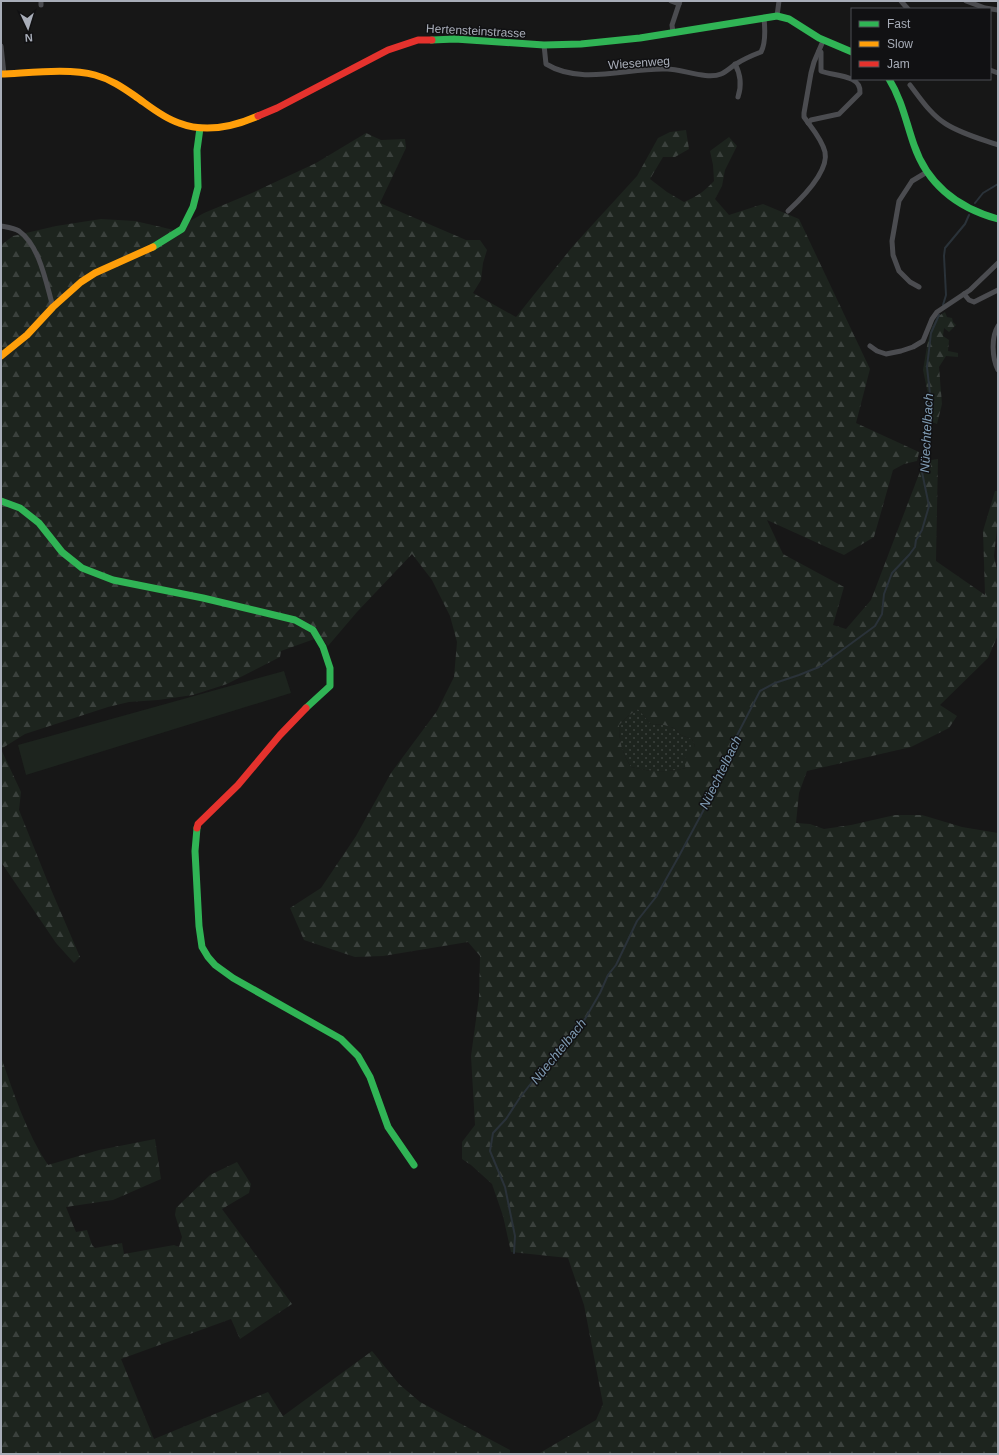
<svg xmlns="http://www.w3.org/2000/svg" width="999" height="1455" viewBox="0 0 999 1455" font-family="Helvetica,sans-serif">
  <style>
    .grass { fill: url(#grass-dots) }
    .forest { fill: url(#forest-firs); fill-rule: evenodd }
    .park { fill: #1d241e }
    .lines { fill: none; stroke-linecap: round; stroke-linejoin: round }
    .stream { stroke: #2a3239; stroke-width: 2 }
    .street { stroke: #4b4c50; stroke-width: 5 }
    .fast { stroke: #30b455; stroke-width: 7 }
    .slow { stroke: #ff9f0a; stroke-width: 7 }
    .jam { stroke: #e5322d; stroke-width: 7 }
    .labels { text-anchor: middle; stroke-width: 3; stroke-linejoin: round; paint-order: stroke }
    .street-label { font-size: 12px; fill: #a8adb8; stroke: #111113 }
    .water-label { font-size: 13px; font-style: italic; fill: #7f9bb3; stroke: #111113 }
  </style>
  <defs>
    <pattern id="grass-dots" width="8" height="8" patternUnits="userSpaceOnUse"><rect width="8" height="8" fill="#1d241e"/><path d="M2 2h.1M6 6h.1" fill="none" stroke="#3b413d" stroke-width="1.8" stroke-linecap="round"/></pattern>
    <pattern id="forest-firs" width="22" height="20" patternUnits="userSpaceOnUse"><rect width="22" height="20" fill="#1d241e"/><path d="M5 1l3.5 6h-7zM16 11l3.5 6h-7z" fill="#3b413d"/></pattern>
  </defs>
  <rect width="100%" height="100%" fill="#171717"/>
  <path class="grass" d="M638,709L651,724L664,725L674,728L681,735L692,739L695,746L686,768C666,773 651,772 631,767C622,753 619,741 619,725L628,716Z"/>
  <g class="forest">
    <path d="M686,130L689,149L675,157H663L650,179L667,192L684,202C696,197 705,191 714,181L713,165L710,151L729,137L737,146L725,170L722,186L715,199L729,215L763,204L799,219L870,369L856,423L919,452L917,461L904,464L893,470L874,537L844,555L767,520L783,554L844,587L833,625L846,629L871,600L924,461L938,459L936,561L985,595L983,531L995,491H998V519L994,556L998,574V635L988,658L940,705L957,716L949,728L911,747L807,771L799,793L796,823L810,824L824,829L851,825L895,815H922L962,827L998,833V1454H538L596,1420L603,1404L584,1305L568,1258L511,1252L503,1216L492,1184L471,1165L462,1159V1142L475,1125L471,1056L479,997L480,956L468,942L383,956L355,957L304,940L290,908L321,888L356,836L391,773L437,711L454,677L457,642L450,616L432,580L412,554L357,612L328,646L320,637L281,651L280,657L227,684L193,695L158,700L129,702L108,707L25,734L1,749L21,792L19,810L47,880L80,957L74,963L56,943L1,862V245L13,236L56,226L101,219L135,221L174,230L204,213L252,193L316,163L366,133L381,140L405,139L406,148L380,203L466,240H480L487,250L483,263L481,280L473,293L516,317L573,246L637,176L658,138L670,132ZM638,709L651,724L664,725L674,728L681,735L692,739L695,746L686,755L684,761L686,768C666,773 651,772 631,767C622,753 619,741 619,725L628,716Z"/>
    <polygon points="945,312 947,317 952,318 953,322 956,325 949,332 944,328 943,336 949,340 948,351 958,353 958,357 946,356 939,367 942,404 937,424 927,420 928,394 923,370 928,340 931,328 937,317"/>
    <path d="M1,1057C14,1094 26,1132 48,1165L99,1150L155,1139L161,1179L113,1200L66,1207L76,1232L87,1230L92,1245L95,1248L122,1243L124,1254L174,1245L179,1247L182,1237L175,1215L176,1208L210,1175L237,1162L251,1184L249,1193L222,1209L292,1304L240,1339L231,1319L121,1359L154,1439L268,1392L283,1416L372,1351L399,1384L420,1402L510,1450V1454H1Z"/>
  </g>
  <polygon class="park" points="284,671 291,693 26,775 18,745"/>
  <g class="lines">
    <g class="stream">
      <polyline points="975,203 983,193 998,184"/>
      <polyline points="943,305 946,295 944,256 945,248 965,224 969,215"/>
      <polyline points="514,1253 515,1236 505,1187 490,1151 493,1133 506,1119 519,1099 552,1056 585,1019 600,993 608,975 616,965 637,921 656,897 679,856 709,800 732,745 760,691 775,683 799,675 819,667 875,626 882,614 884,594 892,573 909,555 915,547 916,540 922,530 929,506 922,472 931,403 927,367 931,333 939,315"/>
    </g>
    <g class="street">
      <polyline points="671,1 679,4"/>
      <polyline points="901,1 908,9"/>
      <polyline points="966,1 985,8 998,10"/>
      <polyline points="41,5 41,1"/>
      <polyline points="777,16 779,1"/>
      <polyline points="673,33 672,25 680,1"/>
      <path d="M544,45L546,64C582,86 629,67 667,69C682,69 707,80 721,74C726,72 731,67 736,64C744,59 753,55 761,52C766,43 765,28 764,18"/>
      <polyline points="1,46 4,74"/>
      <path d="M735,64C741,75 742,85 738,97"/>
      <polyline points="990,70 998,73"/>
      <path d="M910,85C920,98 931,115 946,124C962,134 981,139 998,145"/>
      <path d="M808,123L811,120L839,114L860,93C862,74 832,76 821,71V52L819,51"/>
      <path d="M788,211C802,198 829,171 825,152C822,139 811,127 804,117V113L811,73L814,62L823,41"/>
      <path d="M1,226C6,227 14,228 19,231C40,246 46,283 53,307"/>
      <polyline points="919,287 910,282 899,271 893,255 892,241 899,201 912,181 927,172"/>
      <polyline points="964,294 969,300 974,302 998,290"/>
      <path d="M998,326C991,337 992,358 998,370"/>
      <polyline points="870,346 877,351 886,354 901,351 913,347 923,341 932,319 937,312 970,290 998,263"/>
    </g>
    <g class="fast">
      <polyline points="432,40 455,39 544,45 581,44 640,38 777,16 789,19 819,38 852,52"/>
      <path d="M889,79C902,100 906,122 914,145C928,186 958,208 998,219"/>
      <polyline points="153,247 182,229 193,207 198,187 197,150 200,128"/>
      <polyline points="1,501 20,508 39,523 62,552 82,568 113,580 203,598 295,620 313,630 323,647 330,668 330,686 306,708"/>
      <polyline points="197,828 195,851 199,926 202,947 208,957 215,965 233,978 341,1039 358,1056 370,1077 388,1127 414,1165"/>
    </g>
    <g class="slow">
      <path d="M1,74C28,73 70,68 95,75C110,79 122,87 135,96C148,105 163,118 179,123C205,133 233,127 258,116"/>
      <polyline points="1,356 27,335 53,307 81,282 95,273 153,247"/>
    </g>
    <g class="jam">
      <polyline points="258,116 277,108 388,50 418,40 432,40"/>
      <polyline points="197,828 198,824 238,785 280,735 306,708"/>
    </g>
  </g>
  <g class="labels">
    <g class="street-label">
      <text transform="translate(476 31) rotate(3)" y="4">Hertensteinstrasse</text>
      <text transform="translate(639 63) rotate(-4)" y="4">Wiesenweg</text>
    </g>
    <g class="water-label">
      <text transform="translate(926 433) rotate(-87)" y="5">Nüechtelbach</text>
      <text transform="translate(720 772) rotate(-64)" y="5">Nüechtelbach</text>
      <text transform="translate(558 1051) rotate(-51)" y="5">Nüechtelbach</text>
    </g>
  </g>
  <rect width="999" height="1455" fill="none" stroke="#a8adb8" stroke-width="4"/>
  <rect x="851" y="8" width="140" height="72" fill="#111113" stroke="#4d4f55"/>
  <rect x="859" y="21" width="20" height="6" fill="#30b455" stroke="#4d4f55"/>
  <text x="887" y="28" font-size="12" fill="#a8adb8">Fast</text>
  <rect x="859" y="41" width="20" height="6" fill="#ff9f0a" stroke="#4d4f55"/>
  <text x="887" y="48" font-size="12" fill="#a8adb8">Slow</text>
  <rect x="859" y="61" width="20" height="6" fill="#e5322d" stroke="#4d4f55"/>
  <text x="887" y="68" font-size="12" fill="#a8adb8">Jam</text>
  <g transform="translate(28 28) rotate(176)" stroke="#111113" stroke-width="3" paint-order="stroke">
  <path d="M0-3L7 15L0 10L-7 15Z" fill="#a8adb8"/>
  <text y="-6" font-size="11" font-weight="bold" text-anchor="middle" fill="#a8adb8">N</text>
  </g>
</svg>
